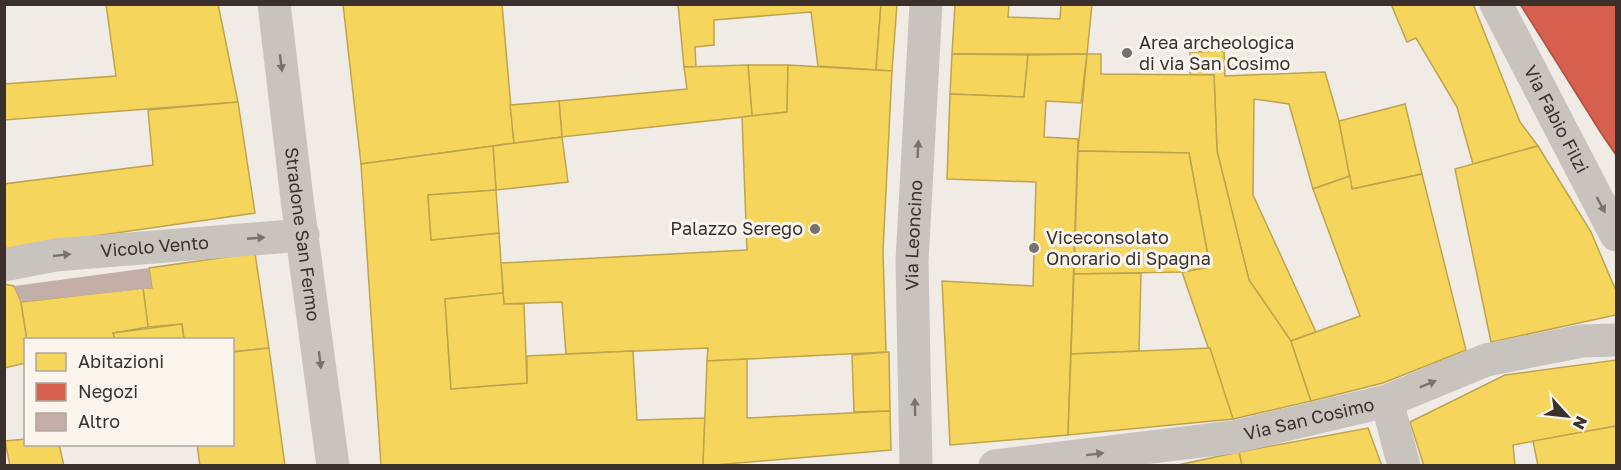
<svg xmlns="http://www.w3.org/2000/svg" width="1621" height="470" viewBox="0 0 1621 470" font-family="'Golos Text',sans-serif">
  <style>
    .homes { fill: #f6d55c; stroke: #bea44d; stroke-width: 1.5 }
    .shops { fill: #d6604d; stroke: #a85243; stroke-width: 1.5 }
    .building { fill: #c3afa7 }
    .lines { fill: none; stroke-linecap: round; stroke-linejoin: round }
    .minor { stroke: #c9c3be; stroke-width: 33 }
    .oneway { fill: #7b726d }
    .poi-dot { fill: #7a716c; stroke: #fbf5ee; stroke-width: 2 }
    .labels { text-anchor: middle; stroke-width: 6; stroke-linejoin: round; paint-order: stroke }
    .poi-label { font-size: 18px; fill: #3b302b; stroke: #fbf5ee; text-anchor: start }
    .street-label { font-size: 18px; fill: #3b302b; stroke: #fbf5ee }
  </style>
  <rect width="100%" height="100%" fill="#f0ebe5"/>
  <g class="homes">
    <polygon points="106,4 218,4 238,102 4,120 4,84 116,76"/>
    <polygon points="343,4 502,4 514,143 361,164"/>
    <polygon points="678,4 881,4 876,70 818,66 811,12 714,20 714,45 695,47 696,67 684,67"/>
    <polygon points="881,4 897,4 892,71 876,70"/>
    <polygon points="955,4 1009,4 1008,17 1060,19 1061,4 1092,4 1087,54 952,54"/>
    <polygon points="1391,4 1473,4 1520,122 1538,146 1473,164 1457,107 1416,38 1407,42"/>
    <polygon points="1224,51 1225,76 1325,72 1339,121 1350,176 1313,189 1289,104 1254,99 1253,195 1316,332 1291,341 1249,280 1217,151 1214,75 1190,75 1190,52"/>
    <polygon points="952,54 1028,55 1024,97 950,94"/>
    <polygon points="1087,54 1081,103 1046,101 1044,137 1078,139 1068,435 950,445 942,281 1033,286 1036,182 947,179 950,94 1024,97 1028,55"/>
    <polygon points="1087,54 1101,54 1101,74 1214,75 1217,151 1249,280 1291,341 1311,401 1233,419 1182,272 1210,267 1189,153 1078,151"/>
    <polygon points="748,65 788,65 787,112 752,116"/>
    <polygon points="748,65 752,116 562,137 559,101 687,89 684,67"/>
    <polygon points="788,65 892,71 883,251 886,352 707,361 708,348 566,354 562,302 504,304 501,263 747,250 742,117 787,112"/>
    <polygon points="559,101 562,137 514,143 510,105"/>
    <polygon points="238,102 255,213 4,249 4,184 153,165 148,110"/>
    <polygon points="1405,104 1422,174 1352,189 1339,121"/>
    <polygon points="562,137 568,182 496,190 493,146"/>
    <polygon points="493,146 496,190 428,195 431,240 499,233 503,293 445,299 451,389 527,383 527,356 633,351 637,420 705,418 703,466 381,466 361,164"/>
    <polygon points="1538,146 1591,232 1616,291 1616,315 1491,342 1455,169"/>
    <polygon points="1078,151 1189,153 1210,267 1182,272 1074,274"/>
    <polygon points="1422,174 1466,350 1383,383 1311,401 1291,341 1360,316 1313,189 1350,176 1352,189"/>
    <polygon points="496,190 499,233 431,240 428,195"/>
    <polygon points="255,253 269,348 232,352 232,340 184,340 182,324 148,327 143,288 152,288 149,268"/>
    <polygon points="1141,273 1139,351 1071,354 1074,274"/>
    <polygon points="4,284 14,286 21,302 27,340 26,363 4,368"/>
    <polygon points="143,288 148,327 113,333 115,340 27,340 21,302"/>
    <polygon points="503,293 504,304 524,304 527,383 451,389 445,299"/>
    <polygon points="182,324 184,340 115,340 113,333"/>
    <polygon points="269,348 285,466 200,466 197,444 232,444 232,352"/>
    <polygon points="1210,348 1233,419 1068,435 1071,354"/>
    <polygon points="889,352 890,411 854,412 852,355"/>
    <polygon points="747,359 747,418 890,411 891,450 703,466 707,361"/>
    <polygon points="1616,360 1616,426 1513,445 1515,466 1424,466 1410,422 1505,375"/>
    <polygon points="1616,426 1616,466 1538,466 1533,441"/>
    <polygon points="1368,428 1382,466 1242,466 1239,452"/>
    <polygon points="26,439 26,444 59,444 64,466 10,466 5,441"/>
    <polygon points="1239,452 1242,466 1173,466"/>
  </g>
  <polygon class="shops" points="1520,4 1616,4 1616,155 1601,133"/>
  <polygon class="building" points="149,268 152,288 21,302 14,286"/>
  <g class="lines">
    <g class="minor">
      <path id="s1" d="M274,4L297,199L333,466"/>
      <path id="s2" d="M1496,4L1616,235"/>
      <path id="s3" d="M4,265L55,255L303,235"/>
      <polyline points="1387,401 1404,466"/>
      <path id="s4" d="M916,466L912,261L926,4"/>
      <path id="s5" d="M995,466L1234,437L1387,401L1486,360L1582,341L1616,340"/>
    </g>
  </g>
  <defs><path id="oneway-solid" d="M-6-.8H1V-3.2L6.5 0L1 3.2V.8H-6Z" transform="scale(1.5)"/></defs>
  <g class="oneway">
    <use href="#oneway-solid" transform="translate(281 63) rotate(83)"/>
    <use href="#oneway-solid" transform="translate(918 149) rotate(-87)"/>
    <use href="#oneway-solid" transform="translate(1601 205) rotate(62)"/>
    <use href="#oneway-solid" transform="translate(256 238) rotate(-5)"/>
    <use href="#oneway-solid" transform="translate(62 255) rotate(-6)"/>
    <use href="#oneway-solid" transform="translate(320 360) rotate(83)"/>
    <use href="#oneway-solid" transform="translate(1428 384) rotate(-22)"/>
    <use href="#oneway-solid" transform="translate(915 407) rotate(-91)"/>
    <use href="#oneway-solid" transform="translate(1095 454) rotate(-7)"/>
  </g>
  <g class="poi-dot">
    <circle cx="1127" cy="53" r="6"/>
    <circle cx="815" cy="229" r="6"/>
    <circle cx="1034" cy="248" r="6"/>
  </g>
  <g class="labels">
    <g class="poi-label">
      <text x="1139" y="49">Area archeologica<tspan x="1139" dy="21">di via San Cosimo</tspan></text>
      <text x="803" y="235" text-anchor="end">Palazzo Serego</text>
      <text x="1046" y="244">Viceconsolato<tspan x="1046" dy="21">Onorario di Spagna</tspan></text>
    </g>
    <g class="street-label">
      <text dy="6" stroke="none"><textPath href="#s2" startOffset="130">Via Fabio Filzi</textPath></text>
      <text dy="6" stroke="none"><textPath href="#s1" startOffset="232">Stradone San Fermo</textPath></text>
      <text dy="6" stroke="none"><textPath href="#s4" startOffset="231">Via Leoncino</textPath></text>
      <text dy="6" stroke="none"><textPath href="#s3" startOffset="152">Vicolo Vento</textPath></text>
      <text dy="6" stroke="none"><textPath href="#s5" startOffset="318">Via San Cosimo</textPath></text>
    </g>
  </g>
  <rect width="1621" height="470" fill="none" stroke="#3b302b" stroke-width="12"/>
  <rect x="24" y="338" width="210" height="108" fill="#fbf5ee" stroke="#aea6a0" stroke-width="1.5"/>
  <rect x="36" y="353" width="30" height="18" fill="#f6d55c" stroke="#aea6a0" stroke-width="1.5"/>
  <text x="78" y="368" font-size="18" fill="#3b302b">Abitazioni</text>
  <rect x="36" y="383" width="30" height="18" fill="#d6604d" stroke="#aea6a0" stroke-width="1.5"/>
  <text x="78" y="398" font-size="18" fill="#3b302b">Negozi</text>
  <rect x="36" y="413" width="30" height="18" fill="#c3afa7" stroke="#aea6a0" stroke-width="1.5"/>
  <text x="78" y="428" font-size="18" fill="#3b302b">Altro</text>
  <g transform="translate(1567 416) rotate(117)" stroke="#fbf5ee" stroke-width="4.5" paint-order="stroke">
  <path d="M0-4.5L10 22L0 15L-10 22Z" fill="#3b302b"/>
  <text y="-9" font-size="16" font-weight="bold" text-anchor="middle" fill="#3b302b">N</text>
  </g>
</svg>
